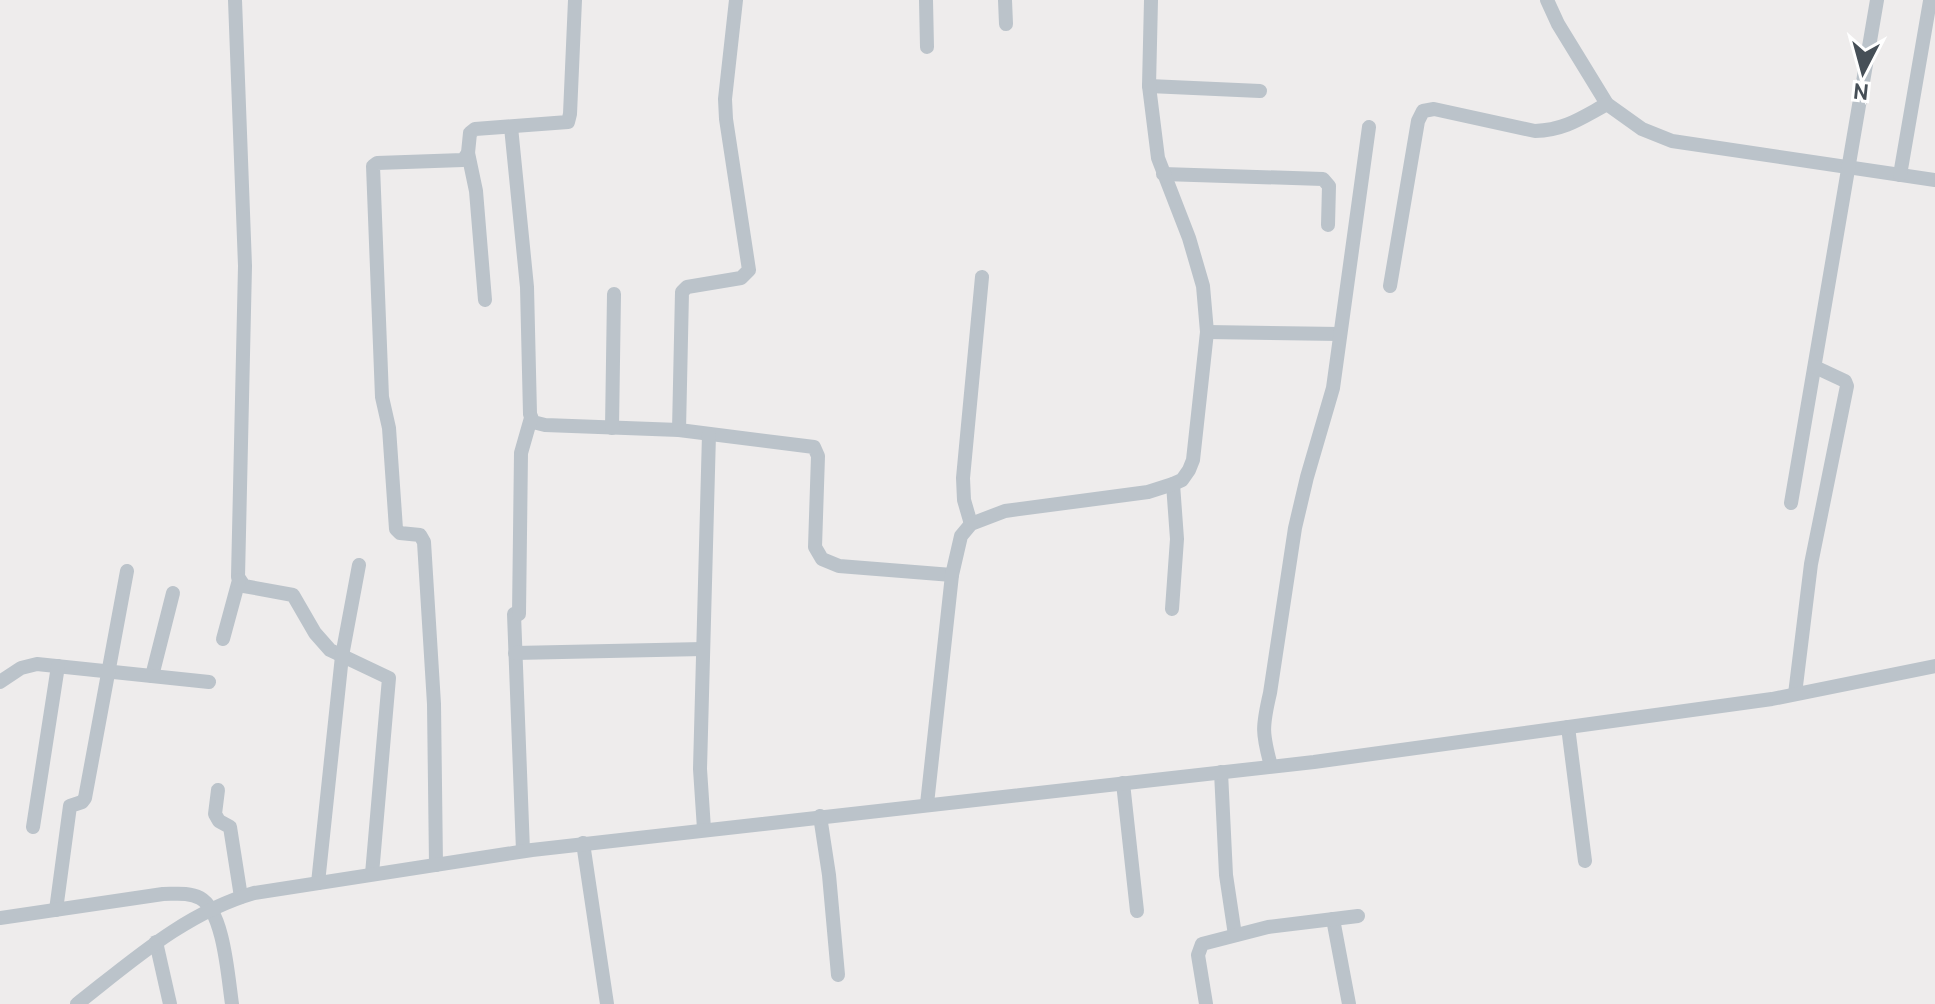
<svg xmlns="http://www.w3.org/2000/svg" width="1935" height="1004" viewBox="0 0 1935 1004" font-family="Cabin,sans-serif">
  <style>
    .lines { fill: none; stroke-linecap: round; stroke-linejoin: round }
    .minor { stroke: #bbc3ca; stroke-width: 14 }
  </style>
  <rect width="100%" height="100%" fill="#eeecec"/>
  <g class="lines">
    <g class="minor">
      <polyline points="235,0 245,266 238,577 244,586 293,595 315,633 330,650 389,678 372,874"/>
      <polyline points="926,0 927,47"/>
      <polyline points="1005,0 1006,24"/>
      <polyline points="1547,0 1558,24 1607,104 1642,129 1672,141 1935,180"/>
      <polyline points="1149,86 1260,91"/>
      <polyline points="511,127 527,287 530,414 533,422 545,425 679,430 814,447 818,456 815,547 822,559 839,566 952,575"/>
      <polyline points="468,153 476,191 485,300"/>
      <polyline points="1163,174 1323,179 1329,186 1328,225"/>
      <polyline points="1900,175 1930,1"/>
      <path d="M1390,286L1418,121L1423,111L1434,109L1535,131C1565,130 1581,118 1607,104"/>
      <polyline points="1207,332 1340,334"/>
      <polyline points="612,428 614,294"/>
      <polyline points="679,430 682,292 687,287 741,278 749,270 726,119 725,99 736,0"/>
      <polyline points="1791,503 1877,0"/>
      <polyline points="971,524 964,500 963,478 982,277"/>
      <polyline points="1172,609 1177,539 1173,484"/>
      <polyline points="514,614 523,851"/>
      <polyline points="519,614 521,453 531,418"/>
      <polyline points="223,639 239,580"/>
      <polyline points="515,653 703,649"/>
      <polyline points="152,676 173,593"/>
      <polyline points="0,682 21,668 37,664 209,682"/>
      <polyline points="1795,694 1811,564 1847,386 1845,381 1815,367"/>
      <polyline points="1568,727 1585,861"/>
      <path d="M1271,766C1262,733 1262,727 1270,693L1295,528L1307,477L1333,388L1369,127"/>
      <polyline points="1221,772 1226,875 1235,935"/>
      <polyline points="1123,783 1137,911"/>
      <polyline points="218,790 215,814 219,821 230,827 241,897"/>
      <polyline points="927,804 952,575 961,536 971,524 1005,511 1148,492 1173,484 1182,480 1189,470 1193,460 1207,332 1203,286 1189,238 1158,158 1149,86 1151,0"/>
      <polyline points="820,816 829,875 838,975"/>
      <polyline points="33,827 58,666"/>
      <polyline points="704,829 700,769 709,434"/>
      <polyline points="583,843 607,1004"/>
      <polyline points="436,865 434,704 424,542 420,535 400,533 396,529 389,428 382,397 373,166 377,163 463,160 468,153 470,133 475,129 568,122 570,114 575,0"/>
      <polyline points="318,883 342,656 359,565"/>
      <polyline points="56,910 70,806 82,802 85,798 127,571"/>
      <path d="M0,918L163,894C175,894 189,892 200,898C224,911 228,978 232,1004"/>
      <polyline points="1333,919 1349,1004"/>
      <polyline points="156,942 170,1004"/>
      <path d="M77,1004C132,961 185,913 254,893L532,850L1314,762L1772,699L1935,666"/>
      <polyline points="1206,1004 1198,955 1202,944 1268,927 1358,916"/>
    </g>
  </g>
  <g transform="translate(1863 72) rotate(186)" stroke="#ffffff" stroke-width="6" paint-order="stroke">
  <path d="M0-6L14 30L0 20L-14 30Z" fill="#464f57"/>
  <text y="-12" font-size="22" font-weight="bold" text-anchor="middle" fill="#464f57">N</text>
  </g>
</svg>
